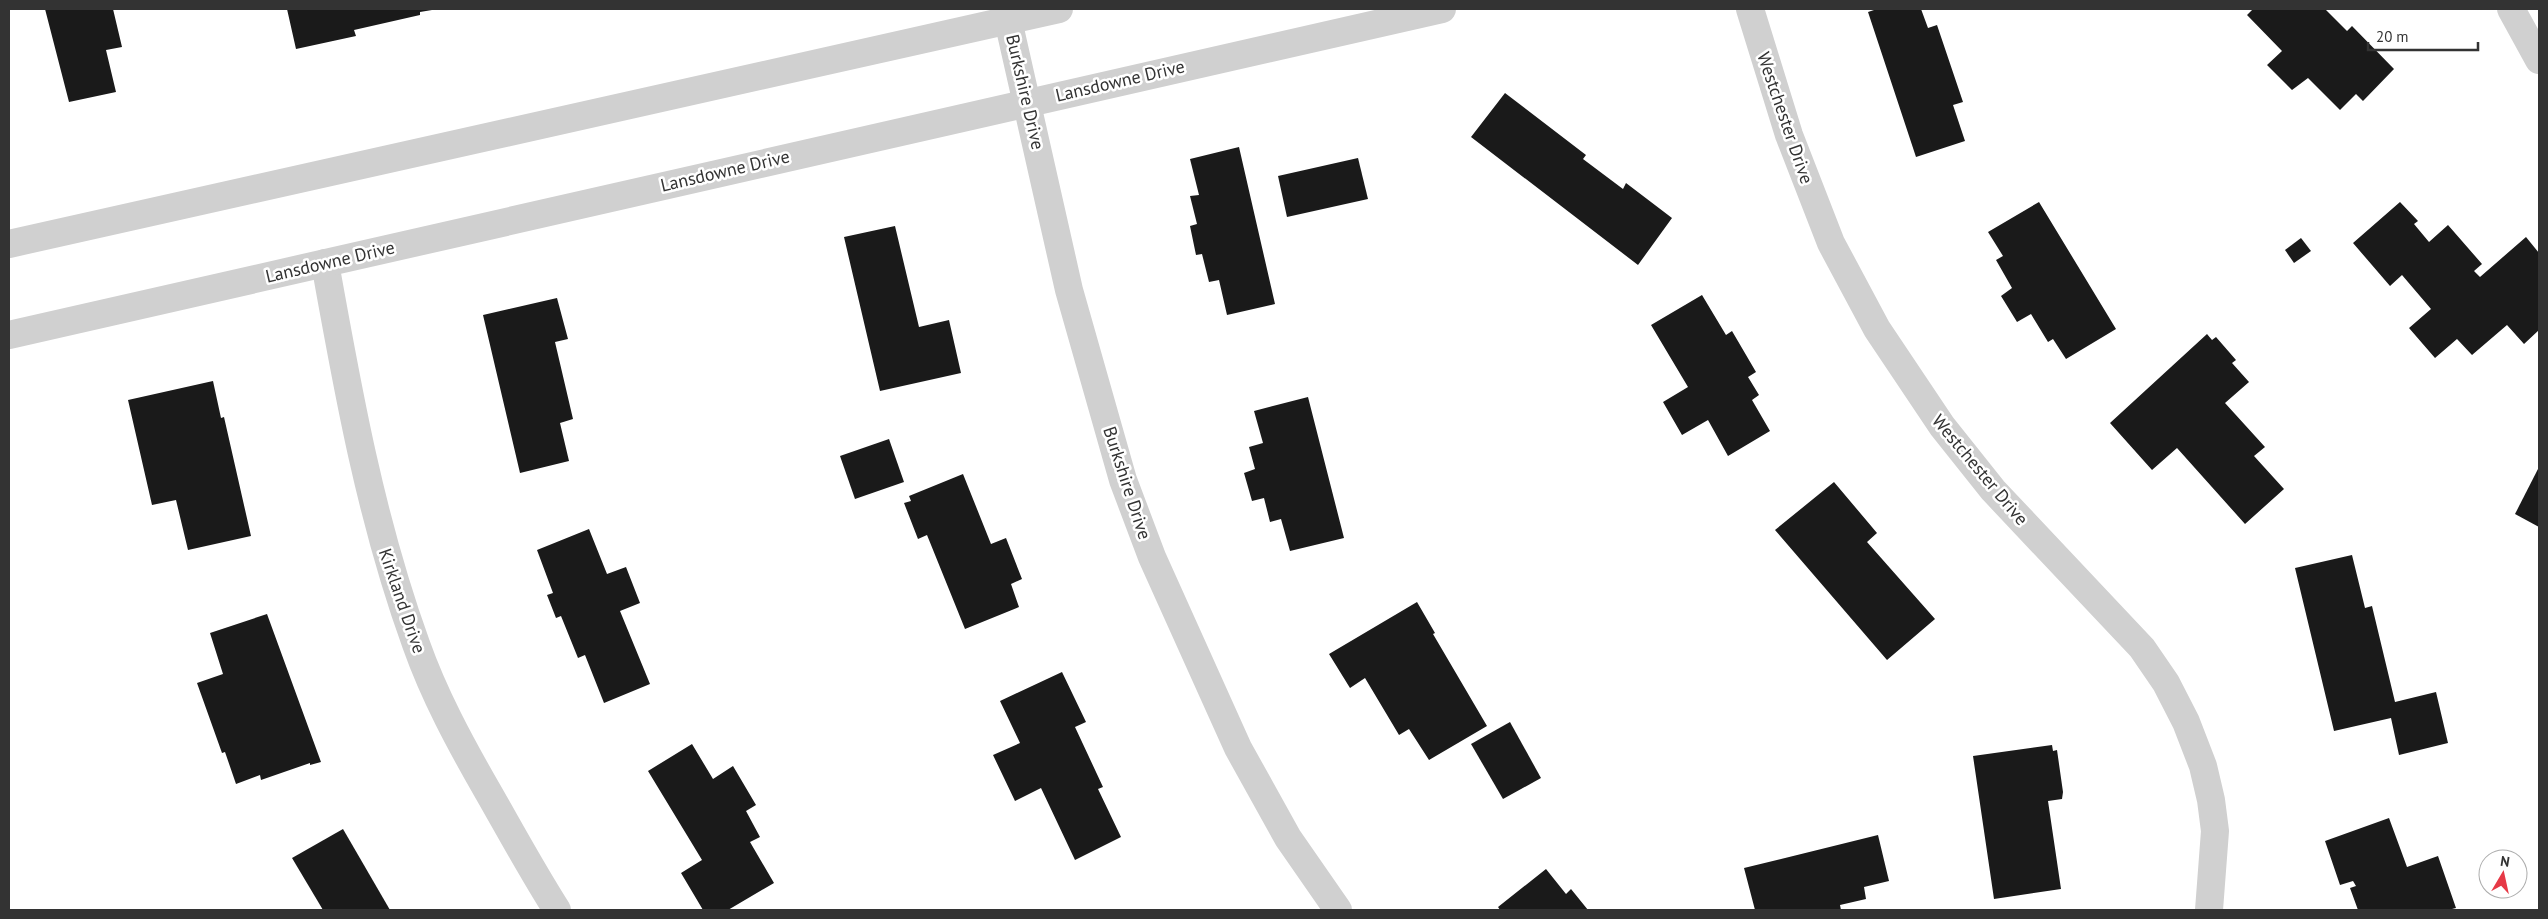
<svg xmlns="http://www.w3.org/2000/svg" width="2548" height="919" viewBox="0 0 2548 919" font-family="'PT Sans',sans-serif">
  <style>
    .building { fill: #1a1a1a }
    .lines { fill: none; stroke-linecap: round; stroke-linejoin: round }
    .minor { stroke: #d0d0d0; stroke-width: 28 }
    .tertiary { stroke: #d0d0d0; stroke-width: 28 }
    .labels { text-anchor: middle; stroke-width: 5; stroke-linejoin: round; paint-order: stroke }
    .street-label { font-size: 18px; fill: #333; stroke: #fff }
  </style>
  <rect width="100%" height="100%" fill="#fff"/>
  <g class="building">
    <polygon points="45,9 113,9 122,47 106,50 116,92 69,102"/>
    <polygon points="287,9 432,9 432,10 420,12 420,15 354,30 356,36 296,49"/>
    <polygon points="1877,9 1921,9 1928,28 1937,25 1963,102 1953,105 1965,141 1916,157 1868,12"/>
    <polygon points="2253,9 2325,9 2347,31 2352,26 2394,69 2363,101 2356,94 2340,110 2308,78 2292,90 2267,65 2282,51 2247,15"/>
    <polygon points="1505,93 1586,155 1583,159 1623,189 1626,183 1672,218 1638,265 1471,137"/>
    <polygon points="1239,147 1275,304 1227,315 1219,280 1209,282 1202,254 1196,255 1190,226 1197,224 1190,196 1199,195 1190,159"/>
    <polygon points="1358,158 1368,199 1287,217 1278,176"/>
    <polygon points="2039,202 2116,329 2066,359 2053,339 2048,342 2031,314 2017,322 2001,296 2012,288 1996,260 2003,256 1988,232"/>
    <polygon points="2400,202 2418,221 2414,224 2429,242 2448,225 2482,264 2474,271 2480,277 2526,237 2539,253 2539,330 2524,344 2507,325 2472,355 2457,339 2435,358 2409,328 2431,309 2402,275 2390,286 2353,243"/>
    <polygon points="895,226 919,327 949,320 961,373 880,391 844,237"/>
    <polygon points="2301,238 2311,251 2294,263 2285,250"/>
    <polygon points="1702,295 1726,335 1732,331 1756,372 1748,377 1759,395 1752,400 1770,431 1728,456 1708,420 1682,435 1663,402 1688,387 1651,325"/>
    <polygon points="557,298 568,339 555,342 573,419 560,423 569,461 520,473 483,315"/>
    <polygon points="2207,334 2212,340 2216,337 2236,360 2232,363 2249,382 2225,403 2265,447 2254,456 2284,489 2245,524 2177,448 2152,470 2110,423"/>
    <polygon points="213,381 221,418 224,417 251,536 188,550 176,500 152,505 128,400"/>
    <polygon points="1308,397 1344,538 1290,551 1281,519 1270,522 1264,498 1252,501 1244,473 1255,469 1249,447 1263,443 1254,411"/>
    <polygon points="889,439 904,482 855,499 840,456"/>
    <polygon points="2539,467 2539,527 2515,514"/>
    <polygon points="963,474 991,544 1006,538 1022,579 1011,584 1019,607 965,629 927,535 918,539 904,503 911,501 909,496"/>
    <polygon points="1834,482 1877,533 1867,542 1935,619 1887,660 1775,530"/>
    <polygon points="589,529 607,574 626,567 640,603 620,611 650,684 604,703 585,655 578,658 561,616 556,618 547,595 553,593 537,550"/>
    <polygon points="2352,555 2365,608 2372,606 2395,702 2436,692 2448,743 2399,755 2391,718 2334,731 2295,568"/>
    <polygon points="1417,602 1435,633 1433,634 1487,726 1429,760 1409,729 1399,735 1365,678 1350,688 1329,654"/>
    <polygon points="267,614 321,762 310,765 310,763 261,780 260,775 236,784 225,752 222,753 197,683 223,674 210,633"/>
    <polygon points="1062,672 1086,722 1075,727 1103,787 1098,789 1121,837 1075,860 1041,788 1015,801 993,755 1020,743 1000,701"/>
    <polygon points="1510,722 1541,778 1503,799 1471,744"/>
    <polygon points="692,744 713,779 733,766 756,805 746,811 760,837 750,842 774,883 728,910 703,910 681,873 702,860 648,771"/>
    <polygon points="2052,745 2053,751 2057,750 2063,792 2062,799 2048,801 2061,889 1994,899 1973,756"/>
    <polygon points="2389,818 2407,867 2438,856 2456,908 2448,910 2358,910 2350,888 2356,886 2353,881 2340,885 2325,841"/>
    <polygon points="343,829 390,910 323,910 292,858"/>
    <polygon points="1878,835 1889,881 1864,887 1866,899 1840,905 1841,910 1755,910 1744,868"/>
    <polygon points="1546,869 1566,894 1571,889 1588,910 1500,910 1498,907"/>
  </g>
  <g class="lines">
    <g class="minor">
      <polyline points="1750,9 1789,135 1831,243 1877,329 1942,426 1993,490 2142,648 2166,683 2186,722 2203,766 2211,800 2215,831 2209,910"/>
      <polyline points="2511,9 2539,60"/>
      <polyline points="1008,20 1069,290 1123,480 1152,557 1238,748 1288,838 1338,910"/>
      <path d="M325,263C348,392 371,520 416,644C434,695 460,743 487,790C510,830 532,871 557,910"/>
    </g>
    <g class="tertiary">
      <polyline points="9,244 1059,9"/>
      <polyline points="9,335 1442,9"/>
    </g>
  </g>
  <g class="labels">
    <g class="street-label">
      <text transform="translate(1120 81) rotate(-13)" y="6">Lansdowne Drive</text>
      <text transform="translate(1025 92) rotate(77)" y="6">Burkshire Drive</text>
      <text transform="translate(1785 118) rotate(71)" y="6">Westchester Drive</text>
      <text transform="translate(725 171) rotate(-13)" y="6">Lansdowne Drive</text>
      <text transform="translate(330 262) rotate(-13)" y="6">Lansdowne Drive</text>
      <text transform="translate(1980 470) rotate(50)" y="6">Westchester Drive</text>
      <text transform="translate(1127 483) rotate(72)" y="6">Burkshire Drive</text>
      <text transform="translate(402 601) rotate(71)" y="6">Kirkland Drive</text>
    </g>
  </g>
  <rect width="2548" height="919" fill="none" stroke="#333333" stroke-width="20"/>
  <g transform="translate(2503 874) rotate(9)"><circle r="24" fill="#ffffff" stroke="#adadad"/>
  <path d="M0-4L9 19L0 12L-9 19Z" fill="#e63946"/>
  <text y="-8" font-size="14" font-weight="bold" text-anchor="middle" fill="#333333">N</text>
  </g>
  <path d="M2368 42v8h110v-8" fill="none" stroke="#333333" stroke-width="2.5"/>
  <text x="2376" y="42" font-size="15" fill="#333333" stroke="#ffffff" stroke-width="4" paint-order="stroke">20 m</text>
</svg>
